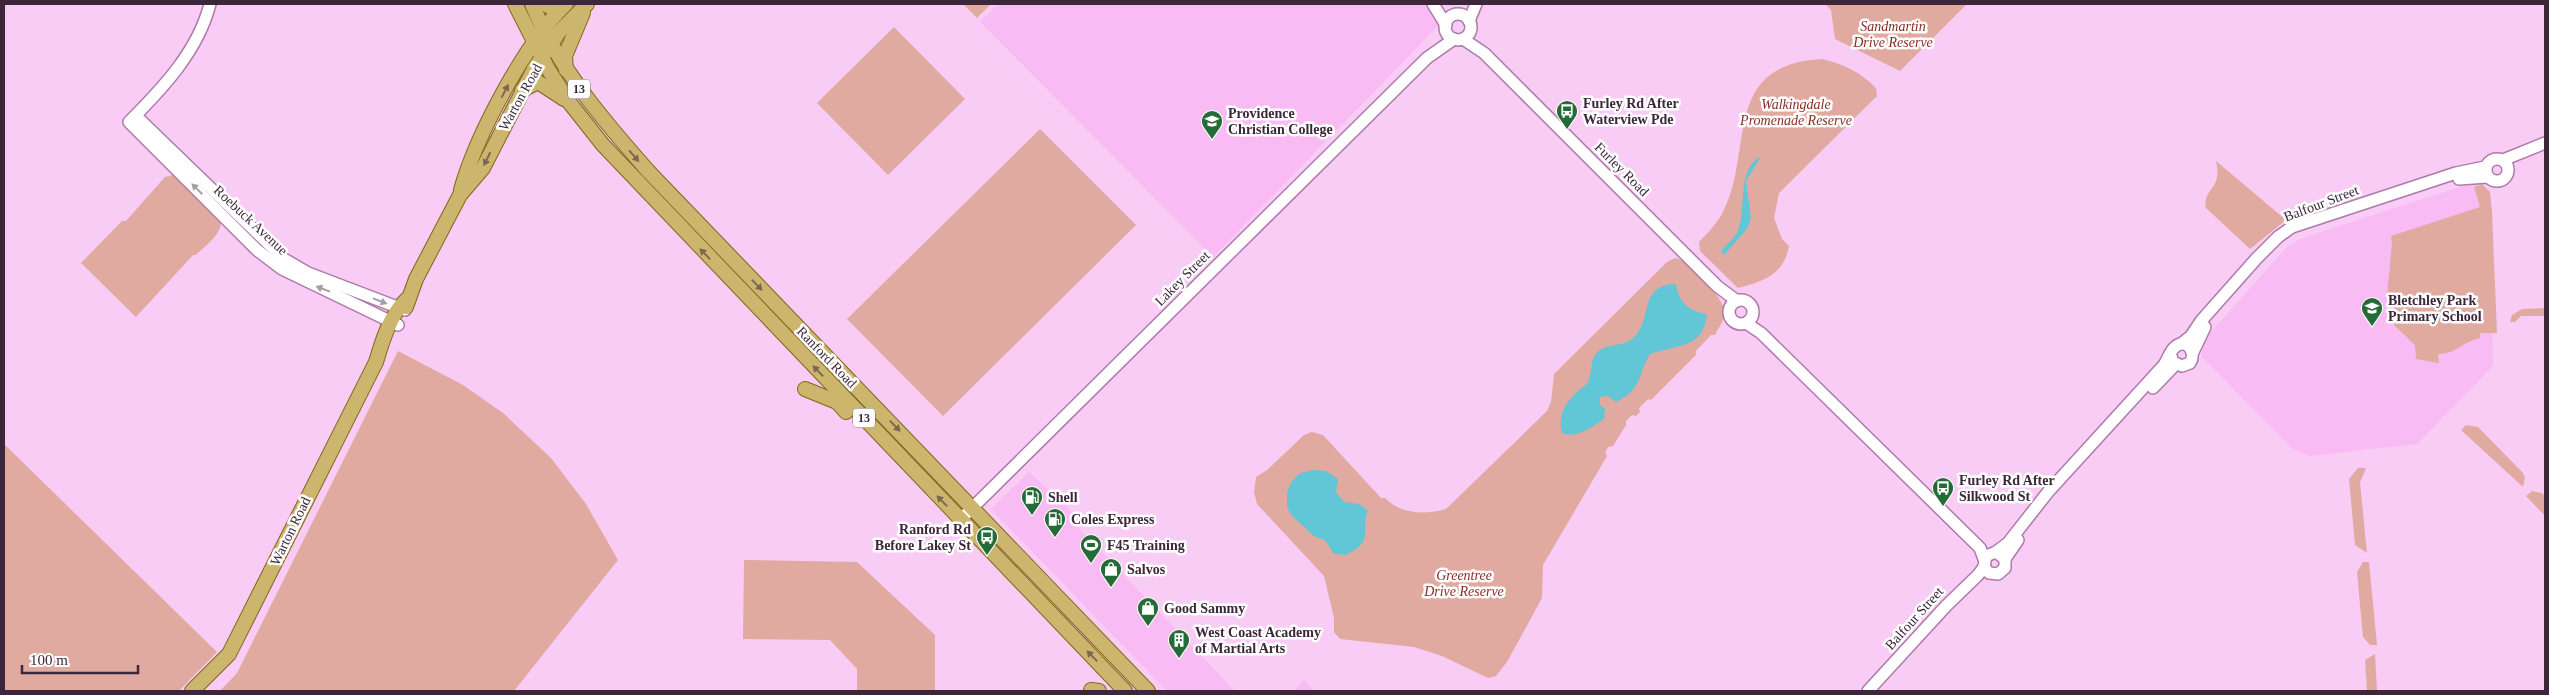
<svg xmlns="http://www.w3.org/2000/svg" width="2549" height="695" viewBox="0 0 2549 695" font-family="'Times New Roman',serif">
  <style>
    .built { fill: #f8bbf3 }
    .green { fill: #e0aaa1 }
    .water { fill: #61c6d6 }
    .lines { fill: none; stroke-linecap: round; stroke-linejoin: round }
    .tertiary-casing { stroke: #ad7aa9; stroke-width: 14 }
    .primary-casing { stroke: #84641b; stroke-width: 16 }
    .tertiary { stroke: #fff; stroke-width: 11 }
    .primary { stroke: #ccb66d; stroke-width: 14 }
    .oneway { fill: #7d6751 }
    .oneway2 { fill: #a79da6 }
    .labels { text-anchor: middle; stroke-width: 5; stroke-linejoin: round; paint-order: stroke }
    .shield { fill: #fefefe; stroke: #766775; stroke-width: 1 }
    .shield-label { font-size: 12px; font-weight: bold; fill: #3c263a }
    .park-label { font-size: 14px; font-style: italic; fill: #882d23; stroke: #fefefe }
    .street-label { font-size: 14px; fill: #3c263a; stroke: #fefefe }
    .poi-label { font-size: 14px; font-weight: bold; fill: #3c263a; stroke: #fefefe; text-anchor: start }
  </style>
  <rect width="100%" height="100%" fill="#f9ccf5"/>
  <g class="built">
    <polygon points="998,4 1427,4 1443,21 1213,257 980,22"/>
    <polygon points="2476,184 2486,187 2491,256 2493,366 2417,444 2309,456 2293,449 2202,357 2204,340 2287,247 2300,239 2463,186"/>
    <polygon points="1029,472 1083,522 1078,527 1235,691 1167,691 991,509"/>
    <polygon points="1304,680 1314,691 1293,691"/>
  </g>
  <g class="green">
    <polygon points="963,4 991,4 977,18"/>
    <polygon points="1825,4 1967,4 1900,71 1835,39 1831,10"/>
    <polygon points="894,27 965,99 888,175 817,103"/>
    <path d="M1822,59C1844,64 1860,72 1876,88L1877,96L1779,193L1774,218L1782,239L1789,246C1784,275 1763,281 1738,288L1700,251L1699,242C1707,234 1718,222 1723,212C1755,149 1720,65 1822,59Z"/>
    <polygon points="1040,129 1136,225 943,416 847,319"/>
    <path d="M2216,161L2286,220L2250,249L2206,208C2202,188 2223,191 2216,161Z"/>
    <path d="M173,175L179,177L221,220C222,235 206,245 196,255H193L136,317L81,263L122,221H126L165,177Z"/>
    <path d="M2482,184L2490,192L2492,212L2497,333H2480V338C2461,342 2459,353 2438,354L2439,363L2416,359L2415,345L2394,325V296H2387L2392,243L2391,236L2480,207L2474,187Z"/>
    <path d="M1675,258C1689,260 1725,298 1725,314C1724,321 1718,328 1715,335H1711L1696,351V355L1651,400L1648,399L1639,408L1640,412L1636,416L1632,415L1626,421V425L1613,446L1608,447L1605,453L1607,456L1543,565L1542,598L1507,662L1496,676L1488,678L1442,656L1414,647L1340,639L1334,632V618L1324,576L1257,504L1254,492L1256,477L1267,470L1304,435L1312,432L1323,435L1381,498H1385C1400,514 1425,515 1446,509L1547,411L1551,402L1554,374L1667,262Z"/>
    <polygon points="2545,308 2545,316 2521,316 2515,322 2510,322 2512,315 2522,309"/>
    <polygon points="398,351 463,385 503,413 551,458 586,504 618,560 514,691 220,691 237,673"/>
    <polygon points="2466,425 2478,427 2522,472 2525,477 2523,487 2461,430"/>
    <polygon points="4,444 217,652 179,691 4,691"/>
    <polygon points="2358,468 2366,468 2360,482 2367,553 2355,545 2349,479"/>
    <polygon points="2532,491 2542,493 2545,496 2545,516 2526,496"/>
    <polygon points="744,560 857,562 935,635 935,691 857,691 857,669 830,640 743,639"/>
    <polygon points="2363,562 2369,562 2377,645 2370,645 2363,637 2357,572"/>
    <polygon points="2375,654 2377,691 2367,691 2365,660"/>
  </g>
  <g class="water">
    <path d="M1761,156L1746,181L1751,218L1747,229L1724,255L1721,251C1726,245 1733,239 1737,233C1748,208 1735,171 1761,156Z"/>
    <path d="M1676,284C1678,301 1689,312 1707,314C1704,349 1675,345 1650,354C1637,375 1643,389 1616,402L1608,396L1600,397V405L1605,409L1604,419C1592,427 1576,439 1562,433C1558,418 1563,406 1574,395C1578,390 1585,387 1588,382C1593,371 1589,358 1600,350C1611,343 1625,347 1635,336C1653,318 1638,285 1676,284Z"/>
    <path d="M1314,470L1326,471L1338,479L1336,492L1344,502L1359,504L1368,510C1359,532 1376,540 1346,555L1334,554L1325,540L1315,537L1292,516L1287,507V492L1292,481L1300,473Z"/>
  </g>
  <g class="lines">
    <g class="tertiary-casing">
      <g id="tertiary">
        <path d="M210,4C198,51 163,88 129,122L257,250L282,269L398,325"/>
        <polyline points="1433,4 1446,25"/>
        <circle cx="1458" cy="27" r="13"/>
        <polyline points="1469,21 1476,4"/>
        <polyline points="1463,39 1484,53 1717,286 1737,301"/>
        <polyline points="136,116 284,259 308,273 405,310"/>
        <circle cx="2497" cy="170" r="11"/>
        <polyline points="2503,160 2545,143"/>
        <polyline points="2459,179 2487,177"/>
        <circle cx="1741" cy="312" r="12"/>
        <polyline points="1746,323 1761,333 1980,548 1984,559"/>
        <polyline points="2181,344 2191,336 2201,321 2256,259 2278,237 2292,227 2456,173 2485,167"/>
        <polyline points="2193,352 2205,327"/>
        <polyline points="2153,388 2176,364"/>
        <polyline points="960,520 1427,58 1454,39"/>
        <path d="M1996,552L2008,543L2048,492L2164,365C2168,359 2170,351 2175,347C2186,337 2197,352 2190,363L2182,366L2173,362L2171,356"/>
        <polyline points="2005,559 2018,540"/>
        <polyline points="1868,691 1946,606 1978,575 1984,567 1986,556 1996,552 2005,559 2005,568 1998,574 1989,573 1984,567"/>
      </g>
    </g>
    <g class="primary-casing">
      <g id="primary">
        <polyline points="515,4 548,69 569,102 603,145 1125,691"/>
        <path d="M532,4C559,69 603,120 649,172L1148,691"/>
        <polyline points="544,4 550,7 563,6"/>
        <polyline points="566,70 565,56 583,13"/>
        <polyline points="522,90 538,82 564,99"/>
        <path d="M461,190C476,136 525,43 566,4"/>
        <polyline points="406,307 416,279 460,195 483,168 534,69 559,32 587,4"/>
        <polyline points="805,389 837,402 846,412"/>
        <polyline points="1091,690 1099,691"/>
        <path d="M192,691L229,654L376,362C383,339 390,315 407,299"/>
      </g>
    </g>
    <use href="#tertiary" class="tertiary"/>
    <use href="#primary" class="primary"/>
  </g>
  <defs><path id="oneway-solid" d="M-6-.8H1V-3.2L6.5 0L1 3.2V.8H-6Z" transform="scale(1.25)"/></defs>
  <g class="oneway">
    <use href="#oneway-solid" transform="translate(505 91) rotate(-62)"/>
    <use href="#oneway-solid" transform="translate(634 156) rotate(49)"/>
    <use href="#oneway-solid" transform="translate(487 159) rotate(116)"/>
    <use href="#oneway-solid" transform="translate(705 254) rotate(-134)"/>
    <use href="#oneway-solid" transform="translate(757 285) rotate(46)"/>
    <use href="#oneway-solid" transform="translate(818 371) rotate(-134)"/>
    <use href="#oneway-solid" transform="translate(895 426) rotate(46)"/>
    <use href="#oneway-solid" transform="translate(942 501) rotate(-134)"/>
    <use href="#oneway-solid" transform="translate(1092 656) rotate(-134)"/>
  </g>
  <g class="oneway2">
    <use href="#oneway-solid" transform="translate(197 189) rotate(-135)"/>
    <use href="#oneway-solid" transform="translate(323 289) rotate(-159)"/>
    <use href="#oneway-solid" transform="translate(380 301) rotate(21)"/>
  </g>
  <defs>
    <g id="bus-pin" transform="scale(1.125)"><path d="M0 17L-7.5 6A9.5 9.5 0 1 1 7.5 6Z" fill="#256b37" stroke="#fefefe"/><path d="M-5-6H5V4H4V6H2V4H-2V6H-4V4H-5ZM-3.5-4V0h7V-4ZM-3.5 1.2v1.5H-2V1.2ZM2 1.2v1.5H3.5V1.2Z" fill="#fff"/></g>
    <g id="school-pin" transform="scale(1.125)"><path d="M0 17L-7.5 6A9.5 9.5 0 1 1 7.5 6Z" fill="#256b37" stroke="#fefefe"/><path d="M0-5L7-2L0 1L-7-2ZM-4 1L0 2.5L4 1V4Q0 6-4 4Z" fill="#fff"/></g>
    <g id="fuel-pin" transform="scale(1.125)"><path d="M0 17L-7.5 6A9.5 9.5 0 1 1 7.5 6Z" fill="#256b37" stroke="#fefefe"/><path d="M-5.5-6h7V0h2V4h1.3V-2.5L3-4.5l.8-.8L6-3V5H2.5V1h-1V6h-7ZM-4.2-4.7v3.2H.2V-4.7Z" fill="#fff"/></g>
    <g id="stadium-pin" transform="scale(1.125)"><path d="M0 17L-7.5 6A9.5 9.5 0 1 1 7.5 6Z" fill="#256b37" stroke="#fefefe"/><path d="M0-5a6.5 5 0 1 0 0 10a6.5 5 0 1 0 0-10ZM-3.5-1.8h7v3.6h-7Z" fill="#fff"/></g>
    <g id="shop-pin" transform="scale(1.125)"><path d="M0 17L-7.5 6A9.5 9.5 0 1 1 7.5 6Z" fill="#256b37" stroke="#fefefe"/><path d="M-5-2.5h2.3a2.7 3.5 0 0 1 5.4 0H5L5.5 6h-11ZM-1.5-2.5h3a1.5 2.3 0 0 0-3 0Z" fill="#fff"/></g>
    <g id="building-pin" transform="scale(1.125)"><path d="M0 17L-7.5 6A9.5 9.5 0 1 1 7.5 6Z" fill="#256b37" stroke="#fefefe"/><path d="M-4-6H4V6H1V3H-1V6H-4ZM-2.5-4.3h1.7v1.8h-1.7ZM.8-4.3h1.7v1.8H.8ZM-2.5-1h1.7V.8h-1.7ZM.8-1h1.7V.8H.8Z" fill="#fff"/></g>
  </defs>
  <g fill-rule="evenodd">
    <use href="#bus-pin" x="1567" y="111"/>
    <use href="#school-pin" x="1212" y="121"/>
    <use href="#school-pin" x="2372" y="308"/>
    <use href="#bus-pin" x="1943" y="488"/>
    <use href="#fuel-pin" x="1032" y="497"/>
    <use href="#fuel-pin" x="1055" y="519"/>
    <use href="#bus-pin" x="987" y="537"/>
    <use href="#stadium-pin" x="1091" y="545"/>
    <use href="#shop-pin" x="1111" y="569"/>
    <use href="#shop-pin" x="1148" y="608"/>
    <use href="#building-pin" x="1179" y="640"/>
  </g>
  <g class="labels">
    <g class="shield">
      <rect x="568" y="79.5" width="22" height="19" rx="4"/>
      <rect x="853" y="408.5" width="22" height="19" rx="4"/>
    </g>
    <g class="shield-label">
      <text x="579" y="93">13</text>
      <text x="864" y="422">13</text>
    </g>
    <g class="park-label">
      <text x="1893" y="31">Sandmartin<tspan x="1893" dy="16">Drive Reserve</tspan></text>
      <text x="1796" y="109">Walkingdale<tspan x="1796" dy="16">Promenade Reserve</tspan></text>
      <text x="1464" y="580">Greentree<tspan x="1464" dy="16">Drive Reserve</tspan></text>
    </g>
    <g class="street-label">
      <text transform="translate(520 97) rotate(-61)" y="5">Warton Road</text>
      <text transform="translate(1622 169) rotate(45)" y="5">Furley Road</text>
      <text transform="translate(2321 203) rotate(-21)" y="5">Balfour Street</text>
      <text transform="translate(251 220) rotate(43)" y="5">Roebuck Avenue</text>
      <text transform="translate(1182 278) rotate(-45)" y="5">Lakey Street</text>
      <text transform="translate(827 357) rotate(46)" y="5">Ranford Road</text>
      <text transform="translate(290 531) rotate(-64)" y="5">Warton Road</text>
      <text transform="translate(1914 618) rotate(-48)" y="5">Balfour Street</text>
    </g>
    <g class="poi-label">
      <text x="1583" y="108">Furley Rd After<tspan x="1583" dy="16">Waterview Pde</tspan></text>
      <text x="1228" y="118">Providence<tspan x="1228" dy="16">Christian College</tspan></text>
      <text x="2388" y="305">Bletchley Park<tspan x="2388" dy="16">Primary School</tspan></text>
      <text x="1959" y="485">Furley Rd After<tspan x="1959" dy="16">Silkwood St</tspan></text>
      <text x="1048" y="502">Shell</text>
      <text x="1071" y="524">Coles Express</text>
      <text x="971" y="534" text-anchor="end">Ranford Rd<tspan x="971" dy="16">Before Lakey St</tspan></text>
      <text x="1107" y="550">F45 Training</text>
      <text x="1127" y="574">Salvos</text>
      <text x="1164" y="613">Good Sammy</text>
      <text x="1195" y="637">West Coast Academy<tspan x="1195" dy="16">of Martial Arts</tspan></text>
    </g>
  </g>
  <rect width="2549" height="695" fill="none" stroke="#3c263a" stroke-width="10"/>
  <path d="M22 665v8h116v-8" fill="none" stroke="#3c263a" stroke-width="2.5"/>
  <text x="30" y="665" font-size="15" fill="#3c263a" stroke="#fefefe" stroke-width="4" paint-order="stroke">100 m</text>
</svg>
